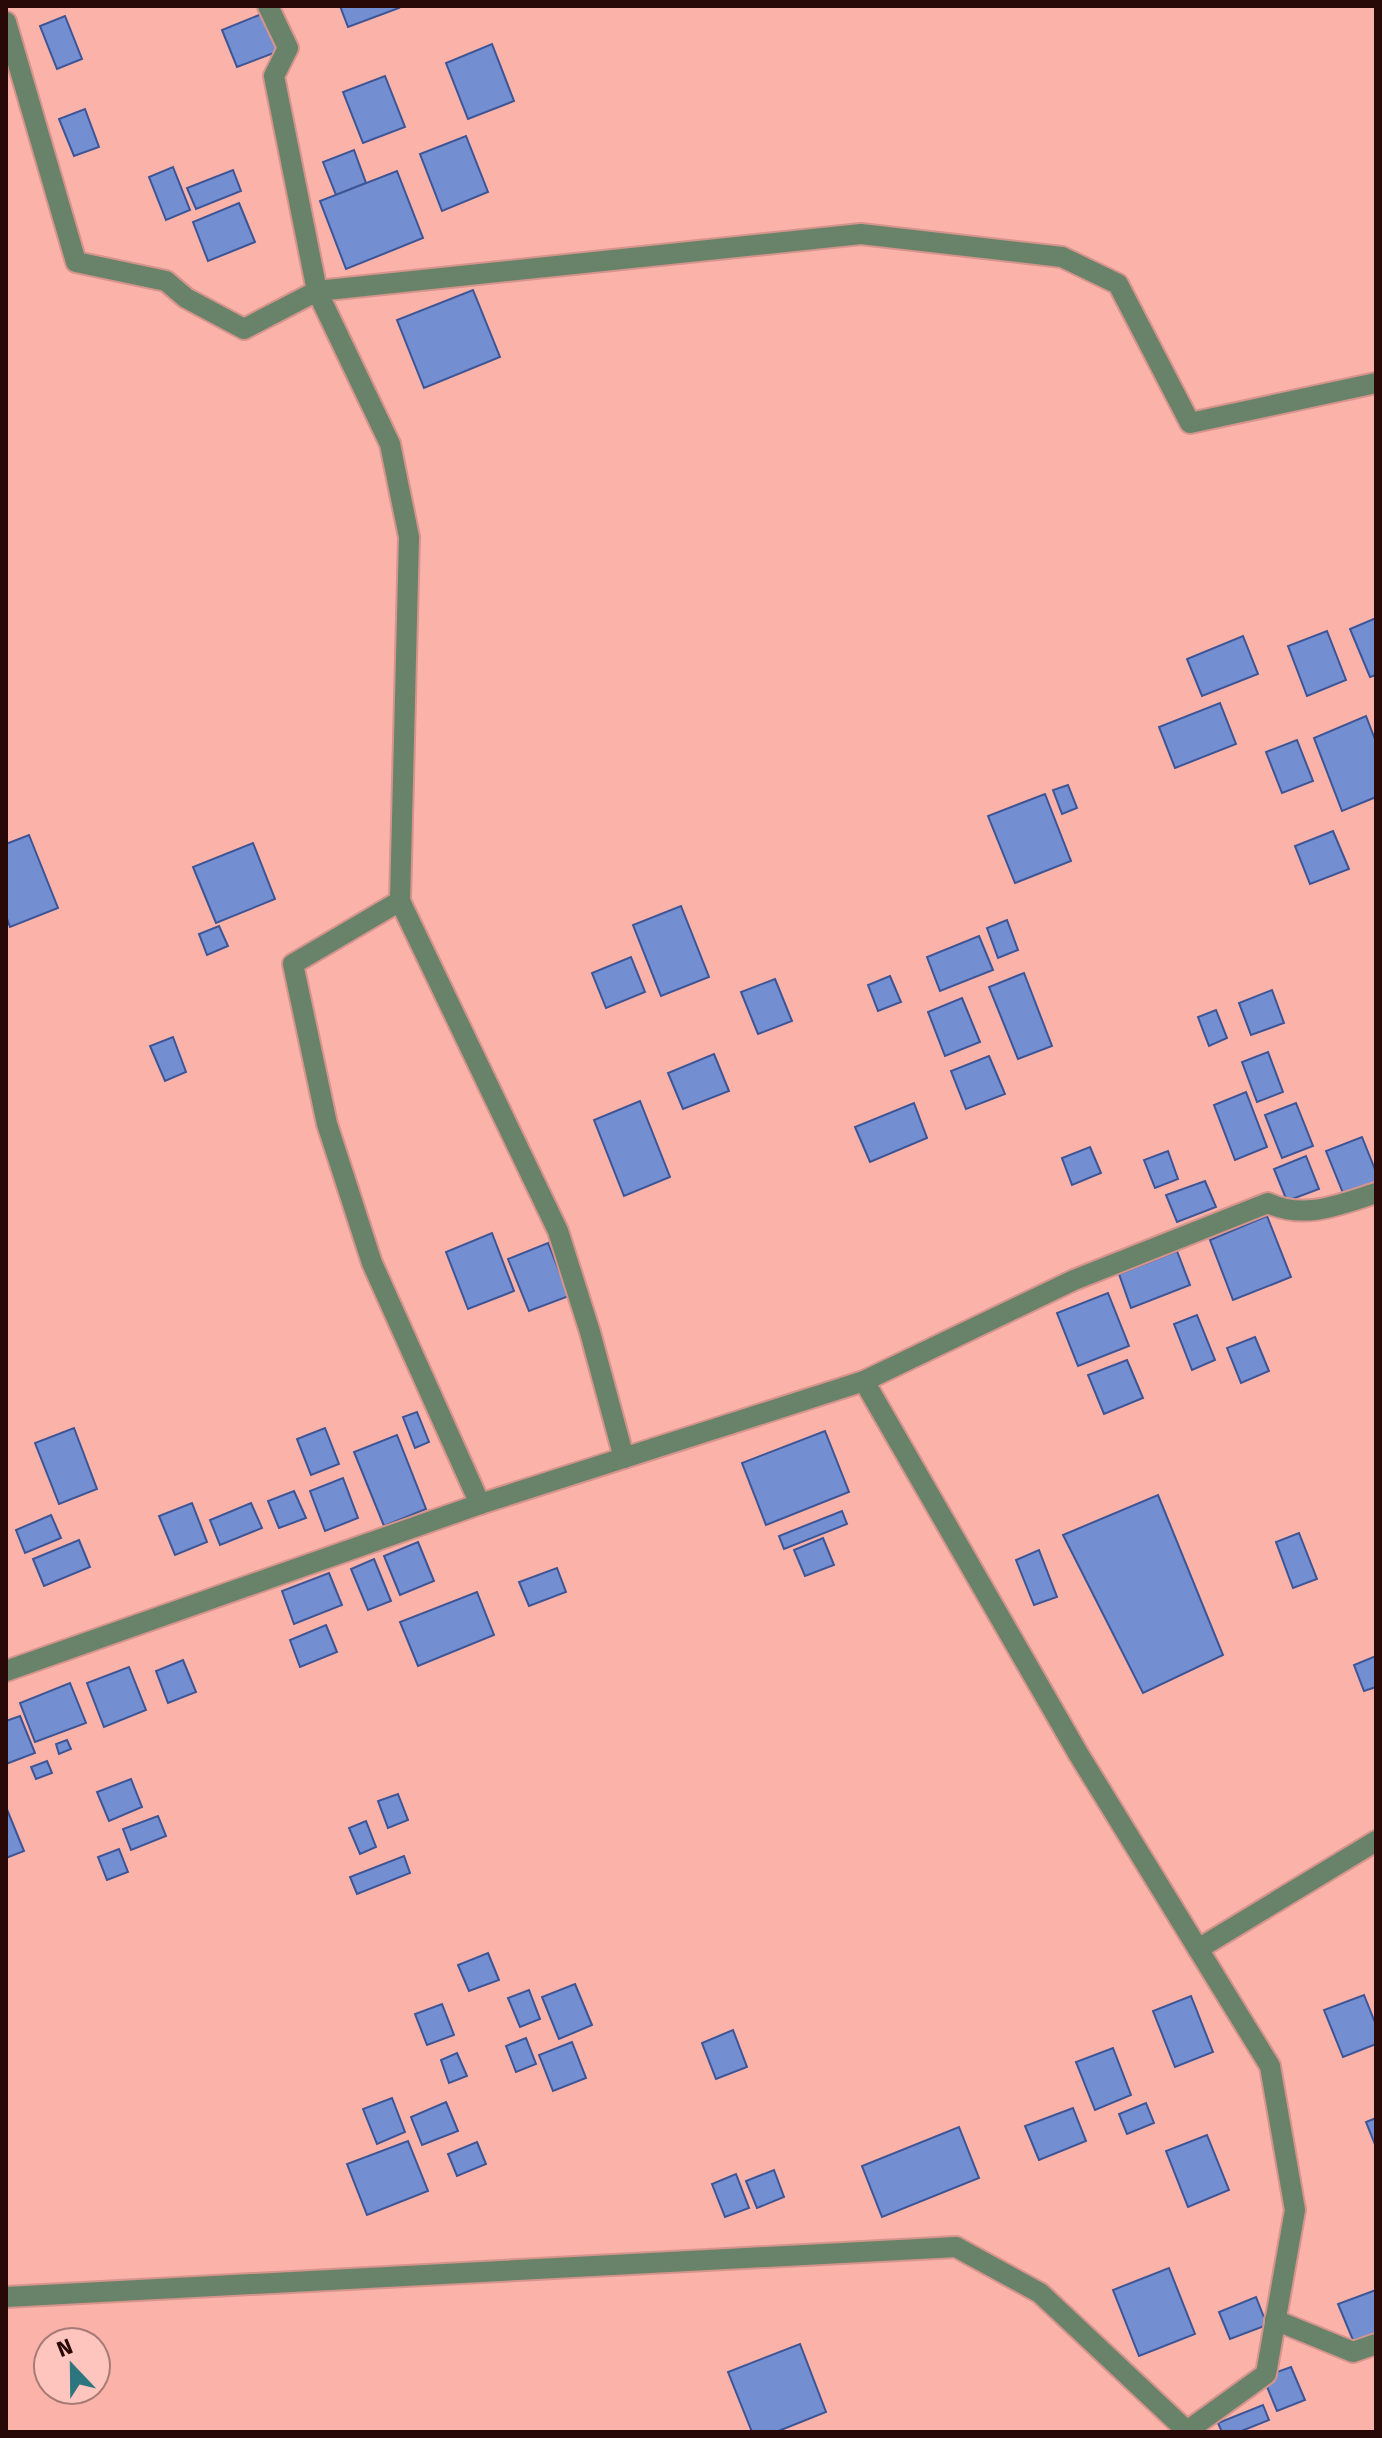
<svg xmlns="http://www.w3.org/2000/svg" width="1382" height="2438" viewBox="0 0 1382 2438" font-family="'Fira Sans',sans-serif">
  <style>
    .building { fill: #748ed2; stroke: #3e5595; stroke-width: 2 }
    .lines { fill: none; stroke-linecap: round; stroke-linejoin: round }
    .minor-casing { stroke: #d5948c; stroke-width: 24 }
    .minor { stroke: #68836a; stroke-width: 20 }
  </style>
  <rect width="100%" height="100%" fill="#fbb3a9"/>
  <g class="building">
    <polygon points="340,6 398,6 399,8 348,27"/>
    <polygon points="264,13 279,51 237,67 222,30"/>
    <polygon points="65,16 82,59 57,69 40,26"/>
    <polygon points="492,44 514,101 468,119 446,63"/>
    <polygon points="385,76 405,127 363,143 343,92"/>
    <polygon points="85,109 99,147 74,156 59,119"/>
    <polygon points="466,136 488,192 442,211 420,154"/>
    <polygon points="354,150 366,183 336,195 323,162"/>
    <polygon points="173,167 190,210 166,220 149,177"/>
    <polygon points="233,170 241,191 196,209 187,188"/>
    <polygon points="397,171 423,238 346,269 320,201"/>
    <polygon points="239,203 255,242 208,261 193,222"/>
    <polygon points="473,290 500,357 424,388 397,320"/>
    <polygon points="1376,618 1376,675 1370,677 1350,629"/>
    <polygon points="1327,631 1346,680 1307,696 1288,646"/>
    <polygon points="1243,636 1258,674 1202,696 1187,659"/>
    <polygon points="1220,703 1236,744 1175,768 1159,727"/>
    <polygon points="1366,716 1376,742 1376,797 1342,811 1314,738"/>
    <polygon points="1297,740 1313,781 1282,793 1266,752"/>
    <polygon points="1068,785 1077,808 1062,814 1053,790"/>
    <polygon points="1045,794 1071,861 1015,883 988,816"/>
    <polygon points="1333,831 1349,869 1310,884 1295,846"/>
    <polygon points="29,835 58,908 10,927 6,916 6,844"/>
    <polygon points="253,843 275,899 216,923 193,867"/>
    <polygon points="681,906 709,977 661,996 633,925"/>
    <polygon points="1007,920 1018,950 998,958 987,928"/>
    <polygon points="219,926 228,946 207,955 199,934"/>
    <polygon points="979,936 993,970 940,991 927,957"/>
    <polygon points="631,957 645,992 606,1008 592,973"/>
    <polygon points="1024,973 1052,1046 1018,1059 989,987"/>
    <polygon points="890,976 901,1002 878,1011 868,985"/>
    <polygon points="775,979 792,1021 758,1034 741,992"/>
    <polygon points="1272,990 1284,1023 1251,1035 1239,1003"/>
    <polygon points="962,998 980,1042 945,1056 928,1012"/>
    <polygon points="1216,1010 1227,1038 1209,1046 1198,1017"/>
    <polygon points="173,1037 186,1072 165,1081 150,1046"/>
    <polygon points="1268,1052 1283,1092 1257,1102 1242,1062"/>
    <polygon points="714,1054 729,1091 683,1109 668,1073"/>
    <polygon points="989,1056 1005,1094 966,1109 951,1071"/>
    <polygon points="1246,1092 1267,1147 1235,1160 1214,1105"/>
    <polygon points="640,1101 670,1177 624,1196 594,1120"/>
    <polygon points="914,1103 927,1138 870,1162 855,1127"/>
    <polygon points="1296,1103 1313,1146 1282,1158 1265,1115"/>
    <polygon points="1362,1137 1376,1172 1376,1186 1345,1198 1326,1151"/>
    <polygon points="1090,1147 1101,1173 1072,1185 1062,1158"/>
    <polygon points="1168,1151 1178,1179 1155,1188 1144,1160"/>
    <polygon points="1306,1156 1319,1189 1287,1201 1274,1169"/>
    <polygon points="1205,1181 1216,1207 1177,1222 1166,1195"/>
    <polygon points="1267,1216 1291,1277 1233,1300 1210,1240"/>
    <polygon points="492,1233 514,1291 468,1309 446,1252"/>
    <polygon points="548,1243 569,1296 529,1311 508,1259"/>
    <polygon points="1177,1251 1190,1285 1131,1308 1119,1274"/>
    <polygon points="1108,1293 1129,1346 1078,1366 1057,1313"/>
    <polygon points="1197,1315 1215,1360 1192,1370 1174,1324"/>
    <polygon points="1255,1337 1269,1371 1241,1383 1227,1348"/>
    <polygon points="1127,1360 1143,1398 1104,1414 1088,1375"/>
    <polygon points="417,1412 429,1442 415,1448 403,1417"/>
    <polygon points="74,1428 97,1489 59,1504 35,1443"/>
    <polygon points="325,1428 339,1464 311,1475 297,1439"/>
    <polygon points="825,1431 849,1492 766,1525 742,1463"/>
    <polygon points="397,1435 426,1509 384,1526 354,1452"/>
    <polygon points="343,1478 358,1518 325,1531 310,1491"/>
    <polygon points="294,1491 306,1518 279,1528 268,1501"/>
    <polygon points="1158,1495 1223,1655 1143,1693 1063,1535"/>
    <polygon points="192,1503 207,1542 175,1555 159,1516"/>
    <polygon points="251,1503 262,1528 220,1545 210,1520"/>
    <polygon points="842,1511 847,1524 784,1549 779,1536"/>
    <polygon points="51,1515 61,1538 25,1553 16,1530"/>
    <polygon points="1299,1533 1317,1579 1293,1588 1276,1542"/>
    <polygon points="823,1538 834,1565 805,1576 794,1550"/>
    <polygon points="79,1540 90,1567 44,1586 33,1559"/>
    <polygon points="418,1542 434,1581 400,1595 384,1556"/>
    <polygon points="1039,1550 1057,1597 1034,1605 1016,1560"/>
    <polygon points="374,1559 391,1601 368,1610 351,1569"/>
    <polygon points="557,1568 566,1592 529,1606 519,1582"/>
    <polygon points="329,1573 342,1605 294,1624 282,1591"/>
    <polygon points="477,1592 494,1635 418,1666 400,1622"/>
    <polygon points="326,1625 337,1652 300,1667 290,1640"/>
    <polygon points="1376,1656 1376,1687 1364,1691 1354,1665"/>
    <polygon points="183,1660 196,1692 168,1703 156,1671"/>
    <polygon points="129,1667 146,1710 104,1727 87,1683"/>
    <polygon points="70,1683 86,1723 35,1742 20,1703"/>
    <polygon points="20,1716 35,1753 6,1764 6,1721"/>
    <polygon points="67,1740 71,1749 59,1754 56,1744"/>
    <polygon points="47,1761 52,1773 36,1779 31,1767"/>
    <polygon points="131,1779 142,1807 109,1821 97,1792"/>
    <polygon points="398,1794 408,1820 388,1828 378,1801"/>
    <polygon points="6,1807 24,1851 6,1858"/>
    <polygon points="158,1816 166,1836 131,1850 123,1829"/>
    <polygon points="366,1821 376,1847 360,1854 349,1828"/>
    <polygon points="119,1849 128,1872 107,1880 98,1857"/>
    <polygon points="404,1856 410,1873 357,1894 350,1877"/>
    <polygon points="488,1953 499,1980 469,1991 458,1965"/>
    <polygon points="575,1984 592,2025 559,2039 542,1997"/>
    <polygon points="529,1990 540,2019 520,2027 508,1998"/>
    <polygon points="1364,1995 1376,2025 1376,2044 1343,2057 1324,2010"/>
    <polygon points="1191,1996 1213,2052 1175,2067 1153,2011"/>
    <polygon points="442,2004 454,2035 427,2045 415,2014"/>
    <polygon points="733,2030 747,2067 716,2079 702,2043"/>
    <polygon points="526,2038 536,2064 516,2072 506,2046"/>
    <polygon points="572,2042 586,2078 553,2091 539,2055"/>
    <polygon points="1113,2048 1131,2095 1095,2110 1076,2062"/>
    <polygon points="457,2053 467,2076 449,2083 441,2060"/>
    <polygon points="392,2098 405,2132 377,2144 363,2109"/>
    <polygon points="446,2102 458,2131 422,2145 411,2117"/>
    <polygon points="1146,2103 1154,2123 1127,2134 1119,2114"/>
    <polygon points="1073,2108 1086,2141 1039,2160 1025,2126"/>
    <polygon points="1376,2118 1376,2147 1366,2122"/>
    <polygon points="959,2127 979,2178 882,2217 862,2166"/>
    <polygon points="1207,2135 1229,2190 1188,2207 1166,2151"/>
    <polygon points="408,2141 428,2191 367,2215 347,2164"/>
    <polygon points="477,2142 486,2164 457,2176 448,2154"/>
    <polygon points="774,2170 784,2197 757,2208 746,2181"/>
    <polygon points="736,2174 749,2208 725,2217 712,2184"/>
    <polygon points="1169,2268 1195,2334 1139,2356 1113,2290"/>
    <polygon points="1376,2290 1376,2336 1355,2345 1338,2304"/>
    <polygon points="1256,2297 1267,2325 1230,2339 1219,2312"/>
    <polygon points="800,2344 826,2412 776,2432 752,2432 728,2372"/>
    <polygon points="1291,2367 1305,2400 1277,2411 1263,2377"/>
    <polygon points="1263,2405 1269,2420 1239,2432 1222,2432 1218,2423"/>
  </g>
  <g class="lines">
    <g class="minor-casing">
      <g id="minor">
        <polyline points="268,6 288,48 274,76 317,291 861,234 1062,257 1118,284 1190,423 1376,383"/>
        <polyline points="6,22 76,262 166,281 186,298 244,329 317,291 390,444 409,537 400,901 293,964 327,1124 372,1263 480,1504 6,1671"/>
        <polyline points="400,901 558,1231 590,1332 624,1458"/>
        <path d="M864,1381L1074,1280L1268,1203C1304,1220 1339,1205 1376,1193"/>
        <polyline points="480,1504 864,1381 1079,1755 1270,2066 1295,2210 1266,2374 1187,2431"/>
        <polyline points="1198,1949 1376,1841"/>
        <polyline points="6,2297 956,2247 1040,2293 1188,2432"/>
        <polyline points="1275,2320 1353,2352 1376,2344"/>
      </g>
    </g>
    <use href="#minor" class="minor"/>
  </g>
  <rect width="1382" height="2438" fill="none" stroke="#290907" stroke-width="16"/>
  <g transform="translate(72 2366) rotate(338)"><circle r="38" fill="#fdc5be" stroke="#a87a75" stroke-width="2"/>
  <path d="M0-6L14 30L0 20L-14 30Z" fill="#2e767f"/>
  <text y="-12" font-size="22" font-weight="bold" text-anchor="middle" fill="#290907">N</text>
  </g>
</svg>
